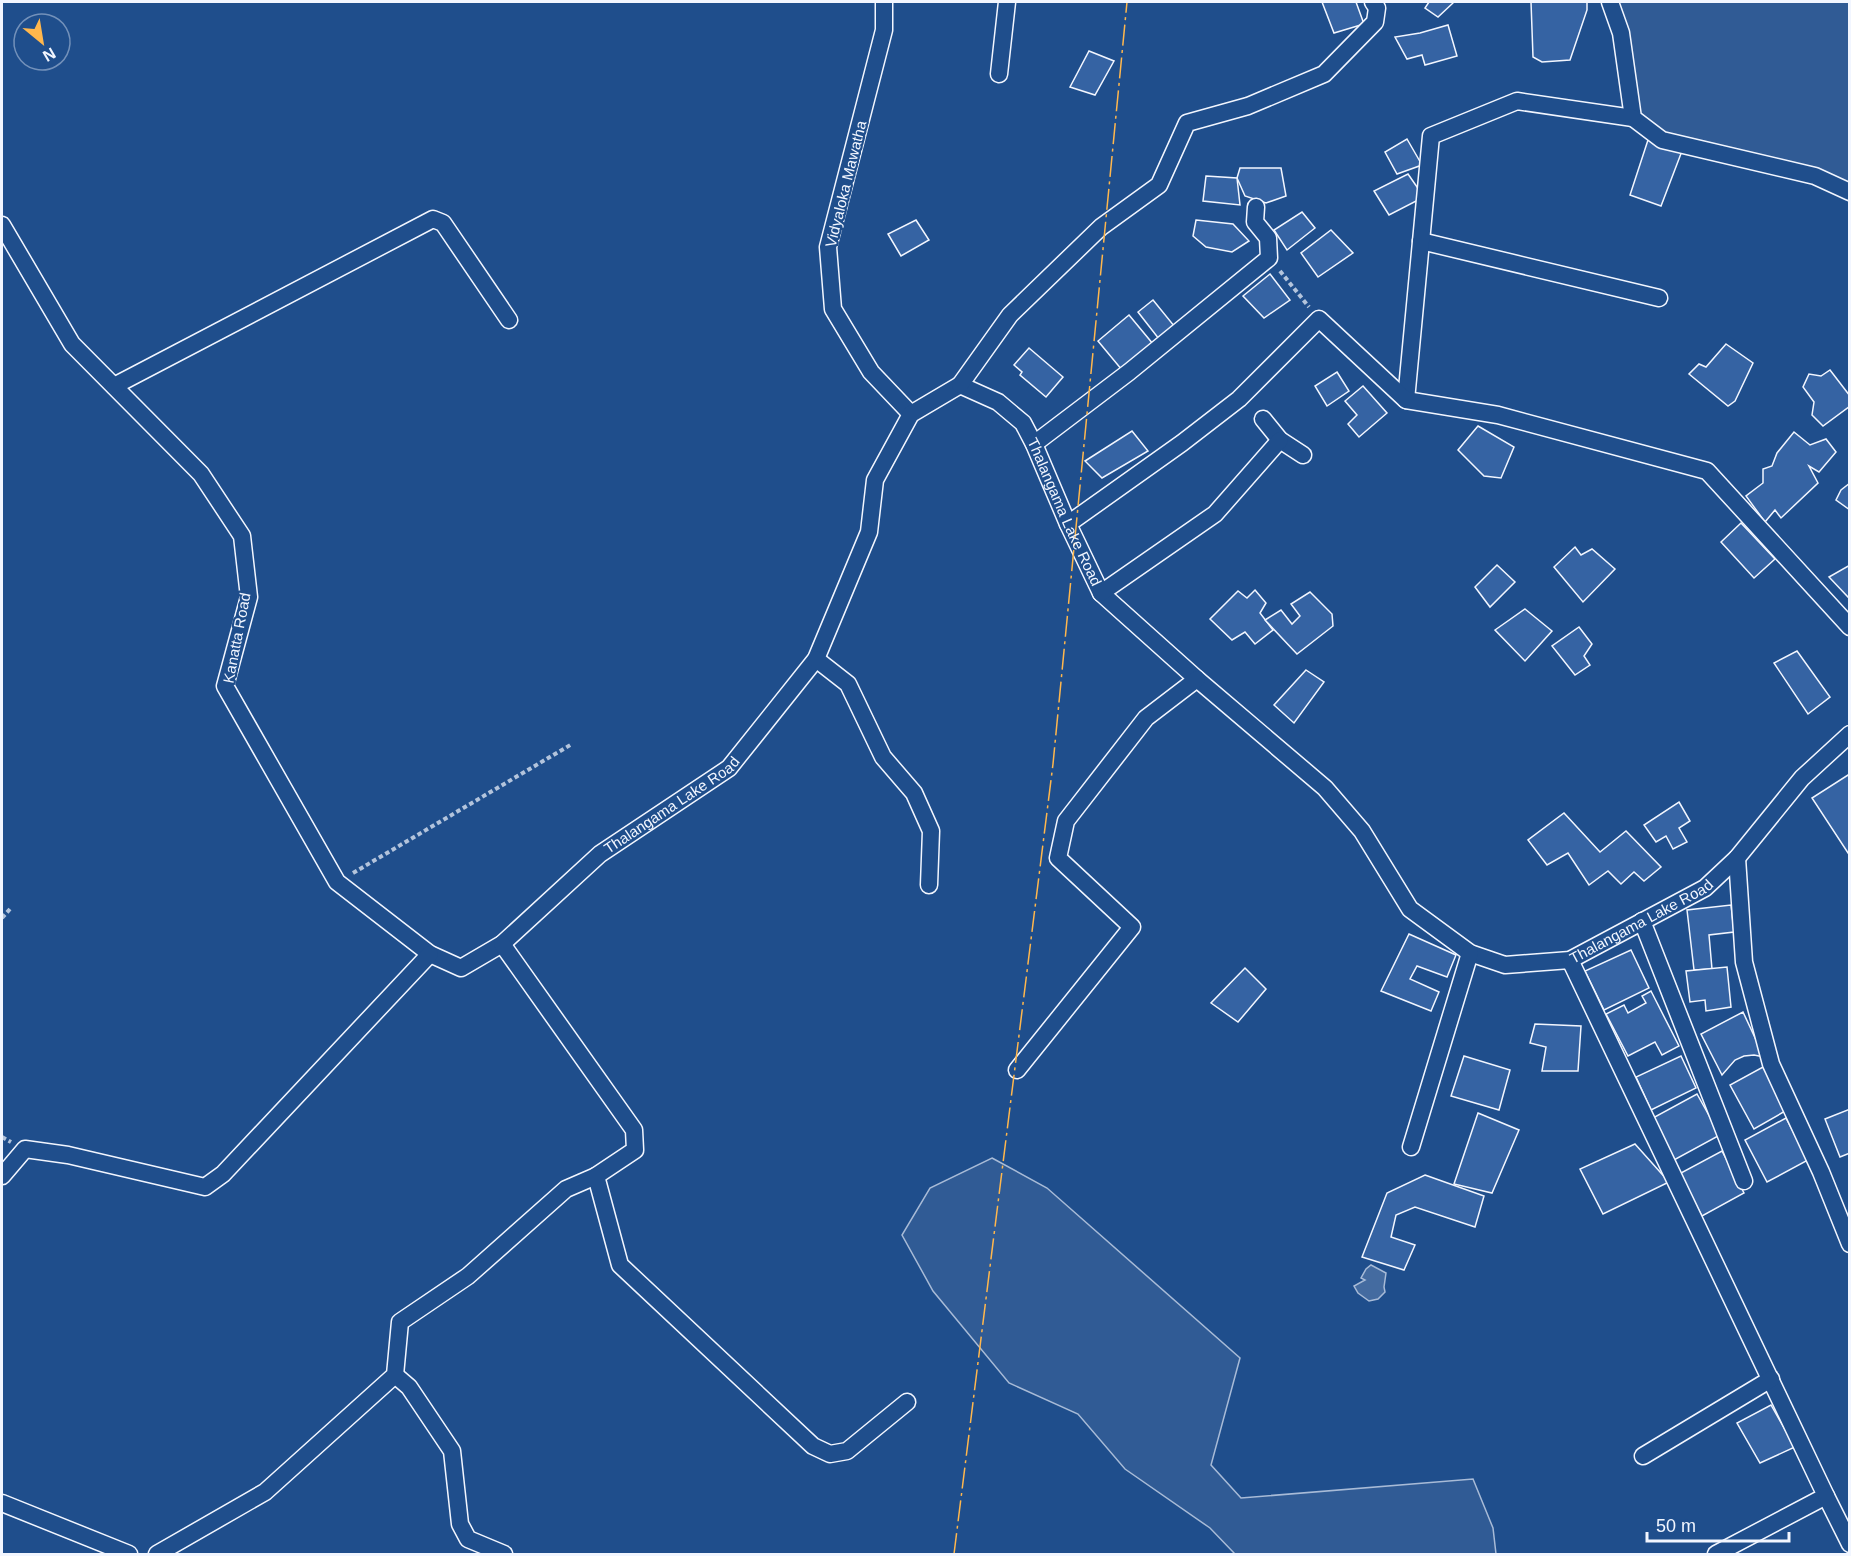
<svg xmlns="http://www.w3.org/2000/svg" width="1851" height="1556" viewBox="0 0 1851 1556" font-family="Arial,sans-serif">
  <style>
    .built { fill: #305b95; stroke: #a8bbd7; stroke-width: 1.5 }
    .water { fill: #446ba0; stroke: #a8bbd7; stroke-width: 1.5 }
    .building { fill: #3563a3; stroke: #f2f6ff; stroke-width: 1.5 }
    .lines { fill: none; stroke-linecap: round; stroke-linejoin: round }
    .street-casing { stroke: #f2f6ff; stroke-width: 19 }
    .path { stroke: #b3c4dc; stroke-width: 4; stroke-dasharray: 4.5 3; stroke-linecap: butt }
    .street { stroke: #1f4e8c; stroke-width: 16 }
    .power { stroke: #ffb74d; stroke-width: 1.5; stroke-dasharray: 21 4.5 3 4.5; stroke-linecap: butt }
    .labels { text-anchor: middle; stroke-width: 4.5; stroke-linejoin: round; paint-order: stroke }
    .street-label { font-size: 15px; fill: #f2f6ff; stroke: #1f4e8c }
  </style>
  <rect width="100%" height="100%" fill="#1f4e8c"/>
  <g class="built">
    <polygon points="1610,2 1849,2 1849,192 1662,140 1633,118"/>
    <polygon points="992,1158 1047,1188 1240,1358 1211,1465 1241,1498 1473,1479 1493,1528 1496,1554 1235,1554 1210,1528 1125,1469 1078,1414 1009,1383 933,1291 902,1235 930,1188"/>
  </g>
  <polygon class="water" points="1371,1265 1386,1273 1384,1287 1385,1292 1378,1299 1369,1301 1358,1293 1354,1286 1365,1280 1361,1278 1366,1269"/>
  <g class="building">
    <polygon points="1322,2 1356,2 1364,24 1334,33"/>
    <polygon points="1429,2 1453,2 1453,3 1438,17 1425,8"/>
    <polygon points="1531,2 1587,2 1587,10 1570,60 1542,62 1533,57"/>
    <polygon points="1448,25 1457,56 1425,65 1422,55 1407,59 1395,37 1420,33"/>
    <polygon points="1089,51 1114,61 1095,95 1070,87"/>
    <polygon points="1407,139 1422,165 1397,174 1385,152"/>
    <polygon points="1648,140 1682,151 1661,206 1630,195"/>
    <polygon points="1240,168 1281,168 1286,196 1266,203 1245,196 1237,178"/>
    <polygon points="1408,174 1424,197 1389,215 1374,191"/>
    <polygon points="1206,176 1237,178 1240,205 1203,201"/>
    <polygon points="1302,212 1315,228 1287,250 1274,230"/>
    <polygon points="916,220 929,240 901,256 888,234"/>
    <polygon points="1196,220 1233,224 1249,241 1232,252 1206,247 1193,236"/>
    <polygon points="1331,230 1353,253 1318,277 1301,253"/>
    <polygon points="1270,274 1290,300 1264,318 1243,296"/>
    <polygon points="1153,300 1175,327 1159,339 1138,312"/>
    <polygon points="1129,315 1153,344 1122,370 1098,341"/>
    <polygon points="1726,344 1753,363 1735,401 1728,406 1689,374 1699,364 1706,367"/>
    <polygon points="1029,348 1063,377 1046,397 1020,375 1022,372 1014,365"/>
    <polygon points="1830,370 1850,396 1850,406 1823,426 1812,415 1814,402 1803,387 1809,374 1821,376"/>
    <polygon points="1337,372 1349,391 1327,406 1315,386"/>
    <polygon points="1363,386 1387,413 1359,437 1348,424 1357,415 1345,401"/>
    <polygon points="1478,426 1514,447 1501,478 1484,476 1458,450"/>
    <polygon points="1132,431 1148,451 1102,478 1085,461"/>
    <polygon points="1794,432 1810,445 1826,439 1836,452 1819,472 1809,466 1818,483 1781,518 1775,510 1765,522 1746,496 1763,483 1763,469 1772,466 1777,453"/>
    <polygon points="1850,483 1850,510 1836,500 1841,490"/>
    <polygon points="1741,523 1775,559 1754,578 1721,542"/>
    <polygon points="1575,547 1581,555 1592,549 1615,569 1583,602 1554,567"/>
    <polygon points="1497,565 1515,582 1490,607 1475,587"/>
    <polygon points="1850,565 1850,596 1848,597 1829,577"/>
    <polygon points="1255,590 1266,603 1260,613 1273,630 1255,644 1245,632 1232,640 1210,619 1238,591 1247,598"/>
    <polygon points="1310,592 1332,614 1333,626 1297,654 1265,620 1281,610 1292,624 1300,616 1291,604"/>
    <polygon points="1525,609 1552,631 1525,661 1495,630"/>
    <polygon points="1579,627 1592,644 1584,656 1590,665 1575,675 1552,646"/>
    <polygon points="1797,651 1830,697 1808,714 1774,663"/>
    <polygon points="1306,670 1324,682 1294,723 1274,705"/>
    <polygon points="1848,775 1850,777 1850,856 1812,798"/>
    <polygon points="1679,802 1690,821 1679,828 1687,842 1673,849 1666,836 1656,842 1644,825"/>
    <polygon points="1564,813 1600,852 1626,831 1661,867 1644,881 1634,872 1621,884 1608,871 1589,885 1568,853 1547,865 1528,840"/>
    <polygon points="1731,905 1734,932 1709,935 1712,969 1694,970 1687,910"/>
    <polygon points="1409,934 1456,955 1447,977 1417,966 1410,979 1439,992 1431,1011 1381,991"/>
    <polygon points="1631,950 1649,988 1604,1010 1585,971"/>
    <polygon points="1727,967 1731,1007 1706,1011 1705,1000 1690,1002 1686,971"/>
    <polygon points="1245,968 1266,989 1238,1022 1211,1003"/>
    <polygon points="1651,991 1679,1046 1662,1055 1655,1042 1628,1056 1606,1014 1624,1005 1628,1013 1646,1003 1642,996"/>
    <polygon points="1743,1012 1764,1057 1754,1055 1744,1056 1735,1060 1722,1075 1701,1034"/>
    <polygon points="1535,1024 1581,1026 1578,1071 1542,1071 1546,1047 1530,1043"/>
    <polygon points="1464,1056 1510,1070 1499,1110 1451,1096"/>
    <polygon points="1681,1056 1696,1088 1651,1110 1636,1077"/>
    <polygon points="1763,1067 1787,1110 1754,1129 1730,1085"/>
    <polygon points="1697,1094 1720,1135 1674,1160 1651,1119"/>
    <polygon points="1850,1109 1850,1153 1840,1157 1825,1119"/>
    <polygon points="1478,1113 1519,1130 1492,1193 1454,1184"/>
    <polygon points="1786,1118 1808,1160 1767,1182 1745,1140"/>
    <polygon points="1635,1144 1669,1182 1603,1214 1580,1169"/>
    <polygon points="1722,1151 1744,1193 1702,1216 1679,1174"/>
    <polygon points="1425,1175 1484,1196 1475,1227 1415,1207 1396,1215 1391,1237 1415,1245 1404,1270 1362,1257 1387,1193"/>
    <polygon points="1771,1405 1795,1447 1760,1463 1737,1423"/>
  </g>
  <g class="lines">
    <g class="street-casing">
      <g id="street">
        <polyline points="884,2 884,30 828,247 833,309 871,372 911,414"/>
        <polyline points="1610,2 1621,33 1633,118 1662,140 1815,176 1850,192"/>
        <polyline points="999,74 1007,2"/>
        <path id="s1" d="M2,225L72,344L201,474L242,536L249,597L225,686L337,882L430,954L461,968L502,944L600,854L729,768L816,659L869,532L875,480L911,414L960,385L998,402L1023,423L1034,444L1068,524L1101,593L1197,679L1325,788L1362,831L1410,909L1470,953L1505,965L1570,960L1705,888L1737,858L1802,778L1850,734"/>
        <polyline points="1421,241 1659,298"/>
        <polyline points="960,385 1010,315 1101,227 1159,185 1187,123 1248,106 1324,74 1375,22 1377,8 1373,2"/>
        <polyline points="114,386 433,219 443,223 509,320"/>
        <polyline points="1406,400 1431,136 1517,101 1633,118"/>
        <polyline points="1263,419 1280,440 1303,455"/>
        <polyline points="1034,444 1129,372 1269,258 1268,238 1255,222 1256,207"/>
        <polyline points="1068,524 1182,443 1239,399 1319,319 1406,400 1498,415 1707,471 1850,627"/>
        <polyline points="1101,593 1215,514 1280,440"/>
        <polyline points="816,659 848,684 883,757 914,793 931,831 929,885"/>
        <polyline points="1737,858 1744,962 1771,1064 1821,1172 1850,1244"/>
        <polyline points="1642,921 1744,1181"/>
        <polyline points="502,944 634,1130 635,1150 596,1176"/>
        <polyline points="1570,960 1826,1496 1716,1554"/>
        <polyline points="1017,1070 1132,927 1058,858 1066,821 1146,718 1197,679"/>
        <polyline points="1411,1147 1470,953"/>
        <polyline points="2,1176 25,1149 68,1155 205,1187 223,1174 430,954"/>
        <polyline points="395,1375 409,1387 452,1451 460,1524 468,1539 504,1554"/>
        <polyline points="1643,1456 1771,1379"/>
        <polyline points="1826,1496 1850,1544"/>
        <polyline points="2,1503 129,1554"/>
        <polyline points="157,1554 265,1492 395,1375 400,1322 468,1276 566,1189 596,1176 620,1265 813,1446 830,1454 847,1451 907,1402"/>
      </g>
    </g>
    <g class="path">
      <polyline points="1280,271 1309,307"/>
      <polyline points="353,873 572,744"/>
      <polyline points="2,918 10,909"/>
      <polyline points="2,1137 11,1142"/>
    </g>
    <use href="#street" class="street"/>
    <polyline class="power" points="954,1554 1053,764 1127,2"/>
  </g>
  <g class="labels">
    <g class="street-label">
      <text transform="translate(846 184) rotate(-76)" y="5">Vidyaloka Mawatha</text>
      <text dy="5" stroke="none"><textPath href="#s1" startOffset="1896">Thalangama Lake Road</textPath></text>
      <text transform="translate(237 638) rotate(-79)" y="5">Kanatta Road</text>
      <text dy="5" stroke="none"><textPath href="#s1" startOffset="1194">Thalangama Lake Road</textPath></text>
      <text dy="5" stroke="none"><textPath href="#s1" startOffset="2688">Thalangama Lake Road</textPath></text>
    </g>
  </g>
  <rect width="1851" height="1556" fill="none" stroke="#f2f6ff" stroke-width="6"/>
  <g transform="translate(42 42) rotate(150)"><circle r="28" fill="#1f4e8c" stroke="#7391ba" stroke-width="1.5"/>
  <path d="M0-4.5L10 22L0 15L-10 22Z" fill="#ffb74d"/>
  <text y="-9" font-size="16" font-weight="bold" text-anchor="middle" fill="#f2f6ff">N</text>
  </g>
  <path d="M1647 1532v9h142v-9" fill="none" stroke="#f2f6ff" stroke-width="3"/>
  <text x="1656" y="1532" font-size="18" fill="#f2f6ff" stroke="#1f4e8c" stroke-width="4.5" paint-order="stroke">50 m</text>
</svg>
